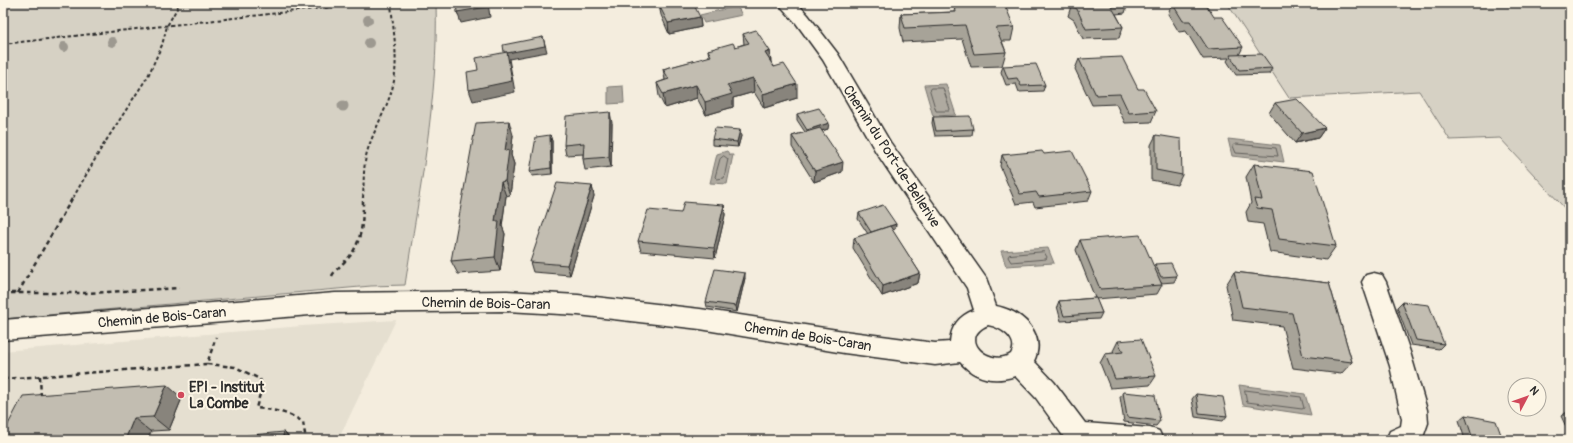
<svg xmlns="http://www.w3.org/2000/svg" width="1573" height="443" viewBox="0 0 1573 443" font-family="Pangolin,sans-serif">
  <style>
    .built { fill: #e5dfd0 }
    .green { fill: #d6d1c4; stroke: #807e78 }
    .water { fill: #afaaa0; stroke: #7a7771 }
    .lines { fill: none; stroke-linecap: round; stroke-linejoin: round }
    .shore { stroke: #605e5a; stroke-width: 1 }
    .street-casing { stroke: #2b2b2b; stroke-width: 3 }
    .path-far1 { stroke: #2b2b2b; stroke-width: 2; stroke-dasharray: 3.5 2.5; stroke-linecap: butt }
    .path { stroke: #2b2b2b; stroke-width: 2.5; stroke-dasharray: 4.5 3.5; stroke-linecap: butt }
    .street { fill: #fcf5e5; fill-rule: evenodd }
    .tree { fill: #9d9990 }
    .wall { fill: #a7a398; stroke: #2b2b2b }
    .shaded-wall { fill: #88847c; stroke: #2b2b2b }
    .building { fill: #c2bdb1; stroke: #2b2b2b }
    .poi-dot { fill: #d1495b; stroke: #fcf5e5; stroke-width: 1.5 }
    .labels { text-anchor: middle; stroke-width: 4; stroke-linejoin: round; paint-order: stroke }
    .street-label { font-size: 14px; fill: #2b2b2b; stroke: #fcf5e5 }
    .poi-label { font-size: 14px; font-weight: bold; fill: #2b2b2b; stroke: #fcf5e5; text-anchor: start }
  </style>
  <rect width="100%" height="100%" fill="#f4edde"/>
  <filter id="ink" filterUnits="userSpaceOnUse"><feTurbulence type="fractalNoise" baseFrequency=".025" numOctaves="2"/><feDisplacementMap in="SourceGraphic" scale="8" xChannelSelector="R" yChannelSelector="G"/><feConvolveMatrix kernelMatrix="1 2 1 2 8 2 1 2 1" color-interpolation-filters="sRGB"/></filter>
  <g filter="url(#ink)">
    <polygon class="built" points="396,320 338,440 3,440 3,351 302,326"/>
    <g class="green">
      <path d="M3,3H436C439,98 419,192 405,285L371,286L3,319Z"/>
      <polygon points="1227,3 1570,3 1570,214 1500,138 1450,140 1419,91 1289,98"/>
    </g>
    <g class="water">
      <polygon points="737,6 742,15 704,23 700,15"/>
      <polygon points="946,84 956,115 933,116 924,85"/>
      <polygon points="623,86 624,103 608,104 608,87"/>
      <polygon points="1228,139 1280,145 1284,162 1232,156"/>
      <polygon points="727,151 730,155 733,155 727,184 710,183 717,154"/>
      <polygon points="1048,248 1054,263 1006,266 1001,251"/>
      <polygon points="1239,385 1305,394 1311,415 1243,405"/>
    </g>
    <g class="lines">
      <g class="shore">
        <polygon points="932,88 943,88 950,109 949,111 936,111 930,91"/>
        <polygon points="1236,144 1276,148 1278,156 1236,153 1233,146"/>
        <polygon points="724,156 728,159 724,178 717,179 715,177 720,159"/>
        <polygon points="1044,252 1047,257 1046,259 1011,262 1008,257 1009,255"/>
        <polygon points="1245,390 1301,397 1304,408 1302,409 1247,402"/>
      </g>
      <g class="street-casing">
        <g id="street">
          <path d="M778,3H797L808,15L838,54L890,142L986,278L996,306C1022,311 1047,334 1034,361L1054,382L1085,423L1150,428L1159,431L1163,440H1066L1036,398L1015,376C994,383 975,379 960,362L935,365L844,353L700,329L578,315L507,311L335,313L3,340V320L335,293L507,291L578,295L700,309L844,331L935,343L950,342C951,326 959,316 974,310L967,288L876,152L823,60L796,23ZM988,325C1000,327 1020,339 1011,354C989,368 957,338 988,325Z"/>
          <polygon points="1374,273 1382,275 1386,282 1410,352 1427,410 1428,423 1422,440 1386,440 1390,431 1401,426 1402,419 1390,366 1362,282 1366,275"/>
        </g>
      </g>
      <g class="path-far1">
        <polyline points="1564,3 1570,10"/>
        <polyline points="3,44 367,3"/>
        <polyline points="73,198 102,147 148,76 162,45 167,26 180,3"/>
        <path d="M363,198C364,183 363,167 367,152C374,129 387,109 393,86C399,59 393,30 391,3"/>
      </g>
      <g class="path">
        <path d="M332,276C334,271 345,262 350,256C363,239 363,218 363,197"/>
        <polyline points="3,293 88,293 179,288"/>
        <polyline points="18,293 73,197"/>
        <path d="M207,364L235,367L260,379L262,387L256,408C274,410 288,412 303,422L306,440"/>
        <polyline points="40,376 41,398"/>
        <polyline points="3,379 207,364 216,337"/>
      </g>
      <use href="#street" class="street"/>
    </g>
    <g class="tree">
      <circle cx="368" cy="20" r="5"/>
      <circle cx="112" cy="42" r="5"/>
      <circle cx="369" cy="43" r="5"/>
      <circle cx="64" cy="47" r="5"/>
      <circle cx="343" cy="106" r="5.5"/>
    </g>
    <g class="wall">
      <polygon points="1072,3 1128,3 1125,13 1116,14 1123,27 1119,38 1083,39 1074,20 1068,16"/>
      <polygon points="1172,3 1214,17 1243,47 1239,55 1272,68 1269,74 1236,75 1227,61 1229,58 1203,59 1186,31 1179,32 1168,14"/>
      <polygon points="659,5 700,17 701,27 669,34 661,15"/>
      <polygon points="955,7 1014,27 1011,41 1002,41 1006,52 1002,66 971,67 962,39 903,42 900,28 901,14 954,12"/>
      <polygon points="743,34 770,51 771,62 797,98 764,108 754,92 733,98 733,107 706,115 697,98 665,108 659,96 657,83 665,80 663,69 709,57 708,50 735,47 744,44"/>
      <polygon points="1079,59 1138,89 1156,111 1151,122 1125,123 1116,104 1092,105 1075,69"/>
      <polygon points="1003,66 1045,85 1043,91 1019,92 1016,84 1006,85 1001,72"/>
      <polygon points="1275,103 1325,128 1318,138 1295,143 1269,113"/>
      <polygon points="797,114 828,129 822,131 842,172 814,182 792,147 792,136 805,132 797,120"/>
      <polygon points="933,117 973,129 972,135 935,136 932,123"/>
      <polygon points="612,123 611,167 585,170 583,159 583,154 566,155 564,145"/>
      <polygon points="513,135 511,155 514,164 510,195 506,196 502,226 505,234 500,271 458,274 451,261"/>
      <polygon points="550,135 552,141 552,174 532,176 530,171"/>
      <polygon points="1156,135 1182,175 1177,185 1151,180 1151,145"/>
      <polygon points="741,136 738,147 712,145 712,139"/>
      <polygon points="1044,154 1092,191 1088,201 1035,207 1033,202 1016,204 1000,166 1002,155"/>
      <polygon points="1254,164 1336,246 1326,260 1270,252 1263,224 1248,222 1246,212 1251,203 1246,177"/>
      <polygon points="592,186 594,196 570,275 533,272 530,262"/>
      <polygon points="724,205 725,215 715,258 641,251 638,241 681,213"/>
      <polygon points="859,213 896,224 895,229 892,230 920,273 918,283 882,296 853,248 854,238 868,234 858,219"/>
      <polygon points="1080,240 1154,266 1155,264 1177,276 1174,282 1161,283 1162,285 1157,294 1096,299 1102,313 1099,319 1061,321 1057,306 1059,301 1095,298 1076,250"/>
      <polygon points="1234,272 1329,283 1352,362 1341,374 1293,368 1282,326 1233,320 1226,285"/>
      <polygon points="745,278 737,312 707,307 706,302"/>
      <polygon points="1402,302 1444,344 1439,349 1411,345 1397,307"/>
      <polygon points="1118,341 1156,376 1150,385 1110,388 1100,363 1105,354 1114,353 1113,351"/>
      <polygon points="1123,392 1160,421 1156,426 1124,422 1120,397"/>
      <polygon points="1196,394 1227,416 1223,421 1195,417 1192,399"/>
      <polygon points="182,398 169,430 3,440"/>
      <polygon points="1570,410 1570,435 1561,416"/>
      <polygon points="1465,415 1503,440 1465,440 1459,420"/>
    </g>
    <g class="shaded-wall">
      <polygon points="486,3 488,3 490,17 461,23 457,12"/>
      <polygon points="700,17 701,27 669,34 668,23"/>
      <polygon points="543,37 547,52 509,59 515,92 473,101 469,90 507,53"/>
      <polygon points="770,51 771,65 765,53"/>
      <polygon points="753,78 754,92 733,98 733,107 706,115 705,102 727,85"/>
      <polygon points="797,84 797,98 764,108 763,94"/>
      <polygon points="696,85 697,98 665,108 663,94"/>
      <polygon points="610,112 612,123 611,167 609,157"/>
      <polygon points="509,121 513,135 511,155 514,164 510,195 505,181 505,151"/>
      <polygon points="829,123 828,129 807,135 807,130"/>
      <polygon points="1325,128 1318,138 1295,143 1302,133"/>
      <polygon points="740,130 741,136 738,147 737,142"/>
      <polygon points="550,135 552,141 552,174 551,168"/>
      <polygon points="843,162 842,172 814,182 815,171"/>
      <polygon points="501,182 506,196 502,226 505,234 500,271 495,257 495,221"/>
      <polygon points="592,186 594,196 570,275 567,265"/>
      <polygon points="724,205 725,215 715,258 714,248"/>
      <polygon points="896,224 895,229 871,238 872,233"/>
      <polygon points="745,273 745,278 737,312 736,306"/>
      <polygon points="920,273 918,283 882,296 883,286"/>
      <polygon points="167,385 182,398 169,430 153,417"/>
      <polygon points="134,418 151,432 147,440 125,440"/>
      <polygon points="284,432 292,440 282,440"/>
    </g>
    <g class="building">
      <polygon points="456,3 486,3 487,7 457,12"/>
      <polygon points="668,3 693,3 700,17 668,23 659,5"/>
      <polygon points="1075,3 1126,3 1110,4 1123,27 1086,29 1077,9 1071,6"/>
      <polygon points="1172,3 1205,3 1214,17 1222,17 1243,47 1208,49 1190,21 1183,21"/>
      <polygon points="1005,5 1014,27 996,28 1006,52 974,54 965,25 905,28 901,14 956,12 955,7"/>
      <polygon points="756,30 770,51 765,53 774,67 784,64 797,84 763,94 753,78 727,85 732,94 705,102 696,85 663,94 657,83 669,79 663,69 711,56 708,50 733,43 735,47 749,43 743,34"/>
      <polygon points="543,37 545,46 507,53 507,52 504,52 503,45"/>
      <polygon points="507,52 512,81 469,90 467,72 478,70 476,58"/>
      <polygon points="1262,54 1272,68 1239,70 1230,55"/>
      <polygon points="1122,57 1138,89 1144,89 1156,111 1129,113 1120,94 1096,95 1079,59"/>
      <polygon points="1036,64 1045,85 1021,86 1017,78 1008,79 1003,66"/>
      <polygon points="1297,99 1325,128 1302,133 1275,103"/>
      <polygon points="819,108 829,123 807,130 797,114"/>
      <polygon points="610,112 609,157 583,159 584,143 564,145 566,116"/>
      <polygon points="970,116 973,129 936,131 933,117"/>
      <polygon points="509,121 505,151 509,150 505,181 501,182 495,221 499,221 495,257 451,261 476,123"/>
      <polygon points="715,128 740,130 737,142 712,139"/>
      <polygon points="820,128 843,162 815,171 792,136"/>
      <polygon points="550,135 551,168 530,171 536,137"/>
      <polygon points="1156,135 1181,139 1182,175 1156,170"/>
      <polygon points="1042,151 1044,154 1072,151 1092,191 1039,197 1036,192 1020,194 1002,155"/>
      <polygon points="1254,164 1313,171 1336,246 1279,239 1272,210 1257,208 1254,199 1262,200"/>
      <polygon points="557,183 592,186 567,265 530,262"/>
      <polygon points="684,202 724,205 714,248 638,241 648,210 681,213"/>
      <polygon points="883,205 896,224 871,232 859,213"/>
      <polygon points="890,226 920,273 883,286 854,238"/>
      <polygon points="1140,235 1162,285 1100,289 1080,240"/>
      <polygon points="1171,263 1177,276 1161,277 1155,264"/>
      <polygon points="715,269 745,273 736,306 706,302"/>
      <polygon points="1234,272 1329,283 1352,362 1303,356 1292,313 1242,307"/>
      <polygon points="1096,298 1102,313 1064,316 1059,301"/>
      <polygon points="1402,302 1429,305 1444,344 1416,340"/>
      <polygon points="1141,339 1156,376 1115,379 1105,354 1123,352 1118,341"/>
      <polygon points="167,385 153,417 134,418 125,440 3,440 3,434 23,396"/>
      <polygon points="1123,392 1155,395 1160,421 1127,417"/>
      <polygon points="1196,394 1223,397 1227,416 1199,413"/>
      <polygon points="1465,415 1496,421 1503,440 1481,440 1473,439"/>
      <polygon points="284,432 282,440 197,440"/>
    </g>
  </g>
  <circle class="poi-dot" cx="181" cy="395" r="4"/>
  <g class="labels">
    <g class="street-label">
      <text transform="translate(892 156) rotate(57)" y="5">Chemin du Port-de-Bellerive</text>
      <text transform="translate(486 303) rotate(1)" y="5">Chemin de Bois-Caran</text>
      <text transform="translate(162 317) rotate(-5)" y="5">Chemin de Bois-Caran</text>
      <text transform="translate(808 336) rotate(9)" y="5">Chemin de Bois-Caran</text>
    </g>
    <g class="poi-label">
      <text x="189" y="392">EPI - Institut<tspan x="189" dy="16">La Combe</tspan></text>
    </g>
  </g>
  <rect width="1573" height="443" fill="none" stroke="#fcf5e5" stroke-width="16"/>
  <rect x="8" y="8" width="1557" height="427" fill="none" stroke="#2b2b2b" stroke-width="1.5" filter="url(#ink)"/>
  <g transform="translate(1527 397) rotate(49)"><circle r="19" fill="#fcf5e5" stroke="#a8a49b"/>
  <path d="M0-3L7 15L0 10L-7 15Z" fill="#d1495b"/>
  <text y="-6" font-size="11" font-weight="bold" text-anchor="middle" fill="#2b2b2b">N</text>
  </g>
</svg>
